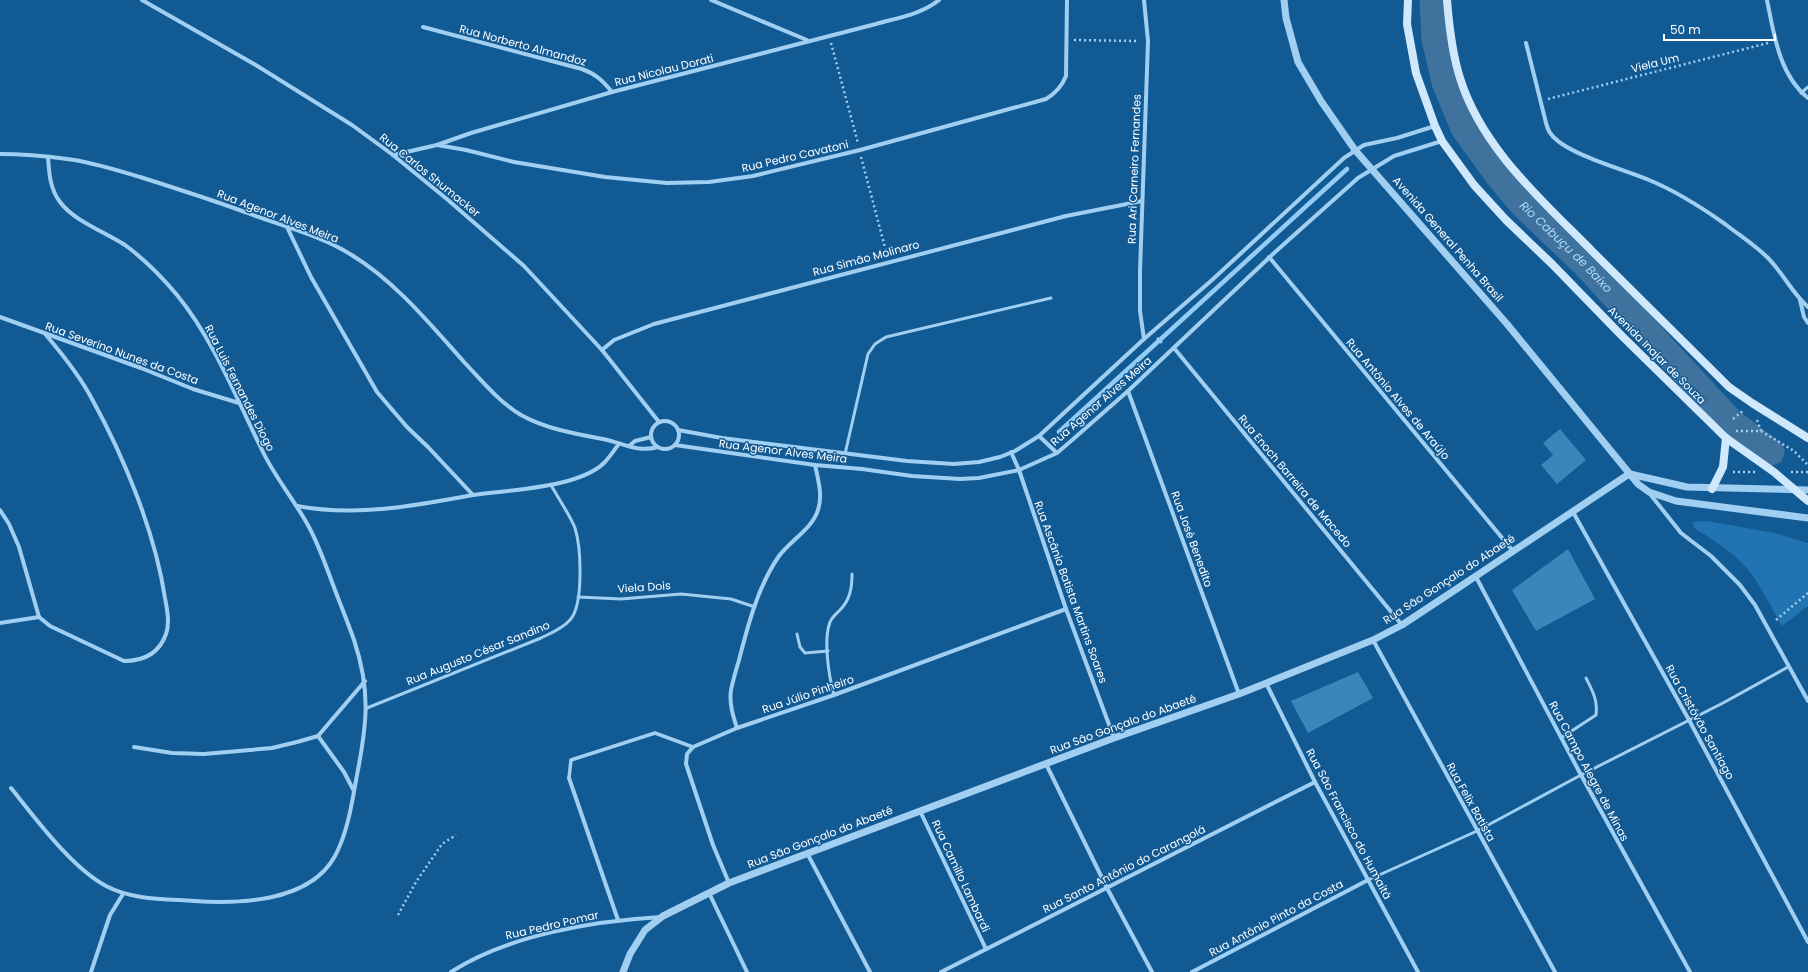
<svg xmlns="http://www.w3.org/2000/svg" width="1808" height="972" viewBox="0 0 1808 972" font-family="Poppins,sans-serif">
  <style>
    .green { fill: #2173b1 }
    .lines { fill: none; stroke-linecap: round; stroke-linejoin: round }
    .stream { stroke: #93ccf6; stroke-width: 4.5 }
    .river { stroke: #3f729c; stroke-width: 27 }
    .building { fill: #3b84bc }
    .path { stroke: #a1cff2; stroke-width: 2.5; stroke-dasharray: 2 3; stroke-linecap: butt }
    .service { stroke: #a1cff2; stroke-width: 3 }
    .pedestrian { stroke: #a1cff2; stroke-width: 3.5 }
    .minor { stroke: #a1cff2; stroke-width: 4 }
    .tertiary { stroke: #a1cff2; stroke-width: 7 }
    .secondary { stroke: #d0e8fc; stroke-width: 8 }
    .labels { text-anchor: middle; stroke-width: 3; stroke-linejoin: round; paint-order: stroke }
    .street-label { font-size: 11px; fill: #fff; stroke: #125a94 }
    .water-label { font-size: 12px; font-style: italic; fill: #add9f9; stroke: #125a94 }
  </style>
  <rect width="100%" height="100%" fill="#125a94"/>
  <path class="green" d="M1707,521L1775,533L1808,543V606L1782,626C1771,607 1757,578 1742,563C1728,549 1711,538 1694,528L1692,522Z"/>
  <g class="lines">
    <polyline class="stream" points="1059,432 1347,169"/>
    <path class="river" id="s1" d="M1433,0L1435,39L1445,82L1464,128L1498,175L1523,205L1585,264L1730,421L1771,452"/>
  </g>
  <g class="building">
    <polygon points="1560,429 1586,460 1557,484 1541,465 1553,455 1543,443"/>
    <polygon points="1568,549 1595,599 1536,631 1512,590"/>
    <polygon points="1358,672 1373,698 1308,733 1291,701"/>
  </g>
  <g class="lines">
    <g class="path">
      <polyline points="1074,40 1139,41"/>
      <polyline points="831,43 858,143"/>
      <polyline points="1548,99 1768,43"/>
      <polyline points="861,157 887,255"/>
      <polyline points="1157,338 1163,344"/>
      <polyline points="1733,419 1744,410"/>
      <polyline points="1757,420 1761,431"/>
      <polyline points="1736,431 1761,431 1794,451 1808,465"/>
      <polyline points="1733,472 1756,472"/>
      <polyline points="1791,472 1808,472"/>
      <polyline points="1776,620 1808,593"/>
      <polyline points="398,915 416,882 442,844 456,835"/>
    </g>
    <g class="service">
      <polyline points="1801,93 1808,87"/>
      <polyline points="845,454 868,354 875,344 886,337 1051,298"/>
      <polyline points="578,597 621,599 681,594 731,599 755,607"/>
      <polyline points="797,634 800,647 805,653 828,651"/>
      <path d="M834,695C829,677 823,640 830,622C832,617 836,614 840,610C850,600 852,588 852,574"/>
      <path d="M367,708L541,638C551,633 562,629 570,620C584,605 581,547 575,528C570,515 558,498 551,485"/>
      <path d="M1561,738L1596,715C1598,700 1592,690 1586,678"/>
      <polyline points="1368,880 1477,831 1581,775 1723,703 1788,667"/>
    </g>
    <polyline class="pedestrian" points="569,778 571,760 655,733 693,747"/>
    <g class="minor">
      <polyline points="142,0 254,64 352,125 393,155 448,200 524,266 602,350 659,422"/>
      <polyline points="711,0 807,40"/>
      <path d="M1767,0C1774,34 1779,75 1808,98"/>
      <path d="M423,27L582,69C596,74 603,81 612,92"/>
      <path d="M1526,43L1546,123C1547,126 1548,131 1551,134C1565,154 1626,170 1649,180C1676,191 1701,207 1725,224C1739,235 1755,245 1768,258C1783,273 1792,293 1808,307"/>
      <path d="M437,145L466,150L514,162L605,177L667,183L709,182L753,176L860,150L1046,99C1056,93 1062,86 1066,76L1067,0"/>
      <path d="M0,154C22,154 45,156 67,159C92,162 116,170 140,177C178,189 216,201 253,215C286,227 321,236 350,254C394,280 430,324 464,362C481,380 499,402 521,415C546,429 576,434 603,439C623,443 637,453 658,447"/>
      <path d="M393,155L437,145L471,133L612,92L876,24C897,18 922,14 939,0"/>
      <path d="M287,227L311,277L377,392L407,427L428,447L473,495C509,490 578,488 604,463C609,458 614,450 619,444"/>
      <polyline points="1269,257 1513,551"/>
      <polyline points="1800,300 1804,317 1808,323"/>
      <polyline points="0,317 141,368 193,389 239,403"/>
      <polyline points="1144,339 1140,311 1140,271 1148,41 1144,0"/>
      <polyline points="1174,348 1402,625"/>
      <polyline points="602,350 614,340 654,324 1066,216 1142,201"/>
      <polyline points="1128,391 1239,694"/>
      <circle cx="665" cy="435" r="14"/>
      <polyline points="678,430 722,438 907,461 954,464 979,462 1000,457 1015,451 1039,436 1144,339 1212,280 1344,158 1364,145 1397,138 1435,126"/>
      <polyline points="1039,436 1057,453"/>
      <polyline points="675,445 815,465 862,469 912,476 960,479 979,478 1019,470 1057,453 1071,441 1128,391 1274,253 1358,178 1394,156 1442,141"/>
      <polyline points="629,446 635,441 651,437"/>
      <polyline points="1011,452 1019,470 1066,609 1114,738"/>
      <polyline points="1650,494 1681,533 1711,556 1740,585 1755,605 1808,701"/>
      <path d="M297,506C356,517 414,506 473,495"/>
      <path d="M0,510L9,524L19,547L39,617L50,626L124,661C144,661 159,654 166,634C170,623 167,609 165,598C155,532 124,457 92,399C80,376 63,355 46,335"/>
      <polyline points="1573,512 1689,720 1808,942"/>
      <polyline points="1476,577 1581,775 1690,972"/>
      <polyline points="0,623 39,617"/>
      <polyline points="1373,640 1555,972"/>
      <polyline points="1266,683 1315,782 1418,972"/>
      <path d="M737,728C733,716 729,703 731,690C733,680 736,670 739,660C748,625 758,586 779,556C791,540 812,529 818,510C823,496 818,479 815,465"/>
      <polyline points="318,736 344,772 354,791"/>
      <polyline points="134,747 172,753 204,754 272,748 297,742 318,736 365,681"/>
      <polyline points="1046,764 1107,888 1152,972"/>
      <polyline points="569,778 618,920"/>
      <path d="M11,788C36,819 71,867 106,886C132,900 166,899 194,901C239,904 310,902 335,856C348,832 352,802 357,775C367,724 371,691 354,640C348,623 341,606 335,590C327,569 320,548 310,529C296,502 276,479 263,452C237,400 214,340 177,295C162,277 144,259 125,245C105,232 74,221 60,202C50,189 49,173 48,157"/>
      <polyline points="920,811 986,949"/>
      <polyline points="807,853 870,972"/>
      <polyline points="729,883 713,845 686,764 687,754 693,747 737,728 834,695 1066,609"/>
      <polyline points="709,893 747,972"/>
      <polyline points="91,972 110,915 123,894"/>
      <path d="M451,972C508,935 593,921 661,917"/>
      <polyline points="941,972 1315,782"/>
      <polyline points="1192,972 1368,880"/>
    </g>
    <g class="tertiary">
      <polyline points="1284,0 1286,18 1298,62 1321,101 1355,150 1507,324 1638,484 1649,492 1676,501 1808,518"/>
      <polyline points="1630,474 1687,487 1808,490"/>
      <polyline points="623,972 630,954 645,930 663,916 729,883 1114,738 1239,694 1373,640 1402,625 1458,588 1629,474"/>
    </g>
    <g class="secondary">
      <polyline points="1408,0 1407,24 1416,73 1435,126 1442,141 1474,185 1506,220 1552,264 1622,336 1726,438 1774,472 1808,501"/>
      <path d="M1447,0C1449,25 1452,53 1460,78C1482,149 1543,201 1593,252C1638,297 1684,342 1729,387L1752,403L1808,438"/>
      <polyline points="1712,489 1723,467 1726,438"/>
    </g>
  </g>
  <g class="labels">
    <g class="street-label">
      <text transform="translate(523 45) rotate(15)" y="4">Rua Norberto Almandoz</text>
      <text transform="translate(1655 63) rotate(-14)" y="4">Viela Um</text>
      <text transform="translate(664 70) rotate(-14)" y="4">Rua Nicolau Dorati</text>
      <text transform="translate(795 156) rotate(-13)" y="4">Rua Pedro Cavatoni</text>
      <text transform="translate(1134 169) rotate(-88)" y="4">Rua Ari Carneiro Fernandes</text>
      <text transform="translate(430 175) rotate(39)" y="4">Rua Carlos Shumacker</text>
      <text transform="translate(278 216) rotate(21)" y="4">Rua Agenor Alves Meira</text>
      <text transform="translate(1448 239) rotate(49)" y="4">Avenida General Penha Brasil</text>
      <text transform="translate(866 258) rotate(-15)" y="4">Rua Simão Molinaro</text>
      <text transform="translate(122 353) rotate(20)" y="4">Rua Severino Nunes da Costa</text>
      <text transform="translate(1657 355) rotate(45)" y="4">Avenida Inajar de Souza</text>
      <text transform="translate(240 388) rotate(63)" y="4">Rua Luis Fernandes Diogo</text>
      <text transform="translate(1398 399) rotate(50)" y="4">Rua Antônio Alves de Araújo</text>
      <text transform="translate(1101 401) rotate(-41)" y="4">Rua Agenor Alves Meira</text>
      <text transform="translate(783 451) rotate(7)" y="4">Rua Agenor Alves Meira</text>
      <text transform="translate(1295 481) rotate(50)" y="4">Rua Enoch Barreira de Macedo</text>
      <text transform="translate(1192 539) rotate(70)" y="4">Rua José Benedito</text>
      <text transform="translate(1449 579) rotate(-33)" y="4">Rua São Gonçalo do Abaeté</text>
      <text transform="translate(644 587) rotate(-4)" y="4">Viela Dois</text>
      <text transform="translate(1071 592) rotate(70)" y="4">Rua Ascânio Batista Martins Soares</text>
      <text transform="translate(478 653) rotate(-22)" y="4">Rua Augusto César Sandino</text>
      <text transform="translate(808 694) rotate(-19)" y="4">Rua Júlio Pinheiro</text>
      <text transform="translate(1700 722) rotate(61)" y="4">Rua Cristóvão Santiago</text>
      <text transform="translate(1123 724) rotate(-20)" y="4">Rua São Gonçalo do Abaeté</text>
      <text transform="translate(1589 771) rotate(62)" y="4">Rua Campo Alegre de Minas</text>
      <text transform="translate(1471 802) rotate(61)" y="4">Rua Felix Batista</text>
      <text transform="translate(1349 824) rotate(62)" y="4">Rua São Francisco do Humaitá</text>
      <text transform="translate(820 837) rotate(-21)" y="4">Rua São Gonçalo do Abaeté</text>
      <text transform="translate(1124 869) rotate(-27)" y="4">Rua Santo Antônio do Carangolá</text>
      <text transform="translate(961 876) rotate(65)" y="4">Rua Camillo Lambardi</text>
      <text transform="translate(1276 918) rotate(-28)" y="4">Rua Antônio Pinto da Costa</text>
      <text transform="translate(552 925) rotate(-13)" y="4">Rua Pedro Pomar</text>
    </g>
    <g class="water-label">
      <text dy="4" stroke="none"><textPath href="#s1" startOffset="290">Rio Cabuçu de Baixo</textPath></text>
    </g>
  </g>
  <path d="M1664 34v6h111v-6" fill="none" stroke="#ffffff" stroke-width="2"/>
  <text x="1670" y="34" font-size="12" fill="#ffffff" stroke="#125a94" stroke-width="3" paint-order="stroke">50 m</text>
</svg>
